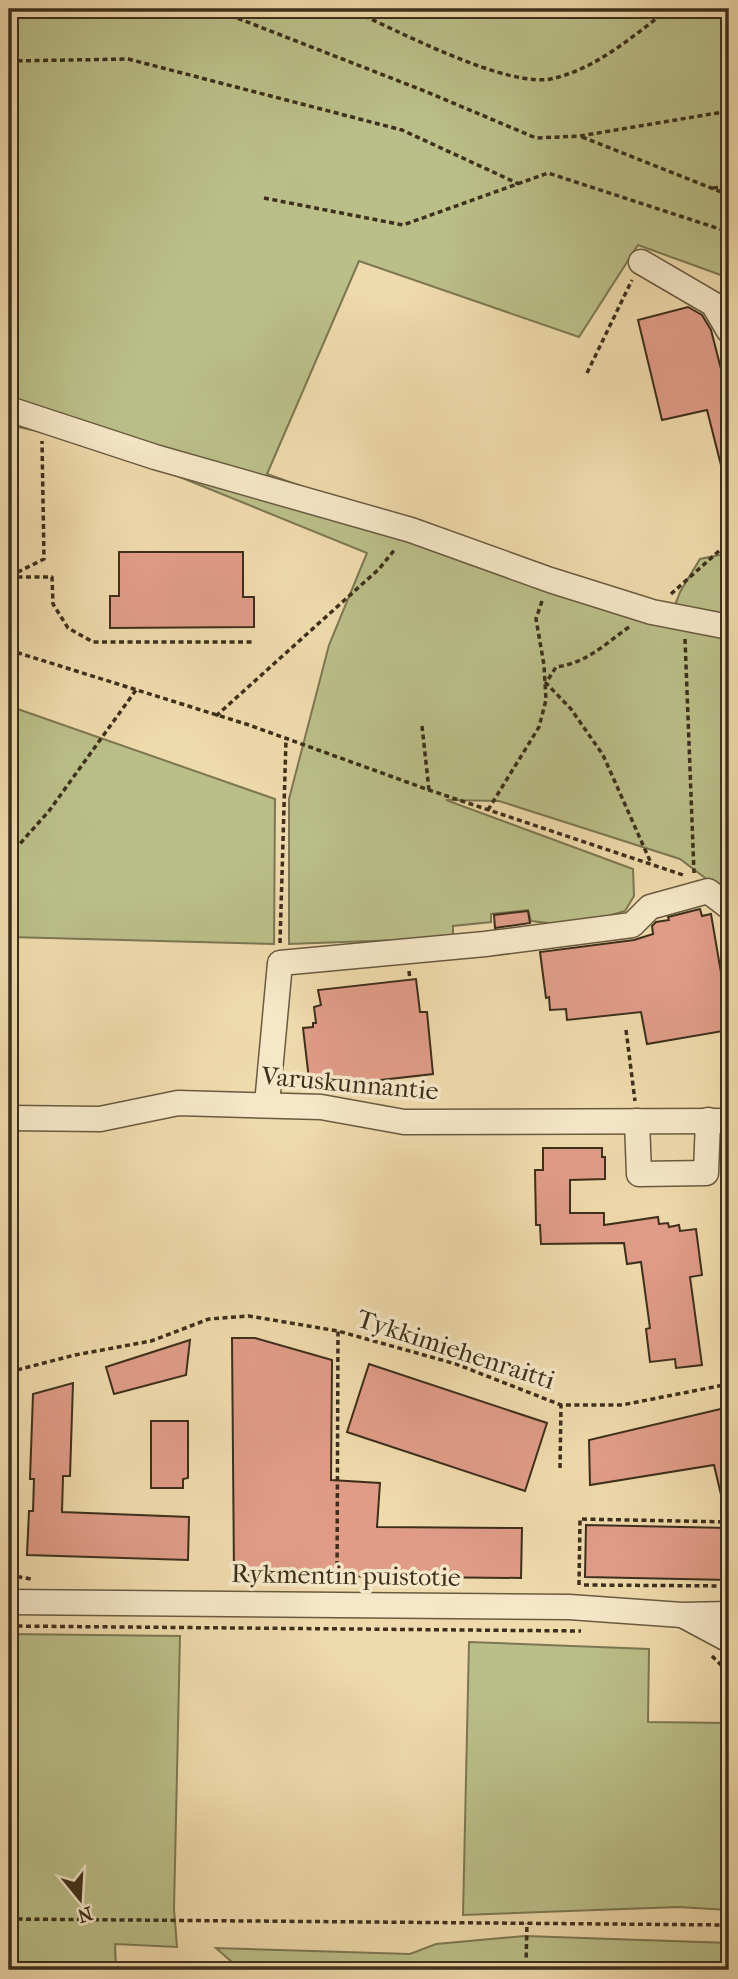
<svg xmlns="http://www.w3.org/2000/svg" width="738" height="1979" viewBox="0 0 738 1979" font-family="'IM FELL French Canon',serif">
  <style>
    .green { fill: #babf88; stroke: #7c7752; stroke-width: 2 }
    .building { fill: #e09c87; stroke: #3d2f1c; stroke-width: 2 }
    .lines { fill: none; stroke-linecap: round; stroke-linejoin: round }
    .minor-casing { stroke: #6a5a40; stroke-width: 27 }
    .path { stroke: #3d2f1c; stroke-width: 3.5; stroke-dasharray: 5 3.5; stroke-linecap: butt }
    .minor { stroke: #f5e7c8; stroke-width: 24 }
    .labels { text-anchor: middle; stroke-width: 7; stroke-linejoin: round; paint-order: stroke }
    .street-label { font-size: 26px; fill: #3d2f1c; stroke: #f5e7c8 }
  </style>
  <rect width="100%" height="100%" fill="#efdaab"/>
  <filter id="stains"><feTurbulence type="fractalNoise" baseFrequency=".00286" numOctaves="4"/><feColorMatrix values="0 0 0 0 .2 0 0 0 0 .09 0 0 0 0 .02 0 0 0 .5 -.17"/></filter>
  <radialGradient id="worn" r=".72"><stop offset=".6" stop-color="#630" stop-opacity="0"/><stop offset="1" stop-color="#630" stop-opacity=".3"/></radialGradient>
  <g class="green">
    <polygon points="9,9 729,9 729,278 638,245 579,337 359,261 267,474 638,605 669,621 680,592 700,559 729,553 729,896 680,859 499,801 446,800 633,869 634,896 625,911 594,920 565,925 531,921 528,910 491,914 491,922 453,926 453,938 289,944 289,799 329,645 367,553 101,445 9,425"/>
    <polygon points="9,706 275,799 274,944 9,937"/>
    <polygon points="9,1634 180,1636 174,1909 177,1947 115,1944 116,1970 9,1970"/>
    <polygon points="469,1642 649,1649 648,1722 729,1723 729,1910 678,1907 463,1915"/>
    <polygon points="525,1936 729,1943 729,1970 241,1970 216,1948 410,1954 436,1944"/>
  </g>
  <g class="building">
    <polygon points="688,307 702,315 711,330 729,400 729,476 724,477 707,410 662,420 638,320"/>
    <polygon points="119,552 243,552 243,597 254,597 254,627 110,628 110,596 119,596"/>
    <polygon points="700,909 702,916 711,914 725,996 727,995 729,1030 647,1044 641,1012 567,1020 566,1009 550,1010 549,997 546,998 540,952 634,940 653,934 652,926 656,922 669,920 668,917"/>
    <polygon points="528,911 530,923 495,928 494,915"/>
    <polygon points="416,979 420,1012 427,1012 433,1074 310,1088 303,1028 313,1027 313,1023 316,1023 314,1007 321,1005 318,990"/>
    <polygon points="543,1148 602,1148 602,1157 605,1157 605,1179 570,1180 570,1213 604,1213 604,1225 658,1217 659,1224 668,1223 669,1227 679,1225 680,1231 696,1229 702,1275 690,1277 702,1365 676,1368 675,1359 650,1362 646,1329 650,1328 641,1262 627,1264 624,1243 541,1244 540,1225 536,1225 535,1170 543,1170"/>
    <polygon points="232,1338 255,1338 332,1360 331,1480 380,1483 377,1527 522,1528 521,1578 234,1575"/>
    <polygon points="190,1340 186,1375 114,1394 106,1367"/>
    <polygon points="369,1364 547,1423 525,1491 347,1432"/>
    <polygon points="73,1383 70,1476 63,1476 62,1512 189,1517 188,1560 27,1555 29,1511 33,1511 34,1479 30,1479 33,1394"/>
    <polygon points="729,1407 729,1502 723,1503 714,1465 590,1485 589,1440"/>
    <polygon points="151,1421 188,1421 188,1478 183,1479 183,1488 151,1488"/>
    <polygon points="586,1525 729,1528 729,1580 585,1577"/>
  </g>
  <g class="lines">
    <g class="minor-casing">
      <g id="minor">
        <polyline points="641,262 713,304 729,331"/>
        <polyline points="9,409 155,457 411,530 550,580 652,612 729,627"/>
        <polyline points="267,1104 280,963 485,944 632,925 650,907 708,891 729,907"/>
        <polyline points="9,1118 100,1119 178,1103 321,1107 404,1122 729,1121"/>
        <polyline points="637,1121 639,1174 706,1173 708,1120"/>
        <polyline points="9,1602 569,1607 682,1615 729,1614"/>
        <polyline points="686,1617 729,1640"/>
      </g>
    </g>
    <g class="path">
      <polyline points="214,9 427,92 536,138 580,136 729,111"/>
      <path d="M349,9C395,29 510,91 555,78C599,67 634,35 669,9"/>
      <polyline points="9,61 128,59 402,130 519,184"/>
      <polyline points="582,137 729,195"/>
      <polyline points="713,188 729,186"/>
      <polyline points="264,198 403,225 548,173 729,232"/>
      <polyline points="587,373 632,280"/>
      <polyline points="10,576 44,559 42,441"/>
      <polyline points="9,577 52,577 53,604 68,628 93,642 255,642"/>
      <polyline points="671,594 729,542"/>
      <path d="M629,627C605,644 587,663 556,667L546,683L571,709L603,755L651,863"/>
      <polyline points="685,639 694,873"/>
      <polyline points="9,650 249,725 429,790 686,876"/>
      <polyline points="216,716 379,569 396,548"/>
      <polyline points="422,726 429,790"/>
      <polyline points="488,810 539,727 546,700 544,665 536,619 543,598"/>
      <polyline points="9,856 49,811 136,690"/>
      <polyline points="280,943 286,739"/>
      <polyline points="409,971 410,980"/>
      <polyline points="626,1030 635,1101"/>
      <polyline points="9,1372 75,1355 151,1341 209,1319 249,1316 338,1331 456,1364 561,1405 622,1405 729,1384"/>
      <polyline points="560,1468 561,1405"/>
      <polyline points="9,1575 31,1579"/>
      <polyline points="337,1583 338,1331"/>
      <polyline points="579,1585 580,1519 729,1522"/>
      <polyline points="584,1585 729,1586"/>
      <polyline points="9,1626 581,1631"/>
      <polyline points="712,1656 729,1673"/>
      <polyline points="9,1919 729,1925"/>
      <polyline points="526,1966 527,1923"/>
      <polyline points="501,1970 526,1966 527,1970"/>
    </g>
    <use href="#minor" class="minor"/>
  </g>
  <g class="labels">
    <g class="street-label">
      <text transform="translate(350 1083) rotate(5)" y="9">Varuskunnantie</text>
      <text transform="translate(456 1349) rotate(18)" y="9">Tykkimiehenraitti</text>
      <text transform="translate(346 1575) rotate(1)" y="9">Rykmentin puistotie</text>
    </g>
  </g>
  <rect width="738" height="1979" fill="none" stroke="#efdaab" stroke-width="35"/>
  <rect x="10" y="10" width="717" height="1958" fill="none" stroke="#3d2f1c" stroke-width="3.5"/>
  <rect x="18" y="18" width="703" height="1944" fill="none" stroke="#3d2f1c" stroke-width="2"/>
  <g transform="translate(80 1899) rotate(162)" stroke="#f5e7c8" stroke-width="5" paint-order="stroke">
  <path d="M0-5L12 26L0 18L-12 26Z" fill="#3d2f1c"/>
  <text y="-10" font-size="19" font-weight="bold" text-anchor="middle" fill="#3d2f1c">N</text>
  </g>
  <rect width="100%" height="100%" filter="url(#stains)"/>
  <rect width="100%" height="100%" fill="url(#worn)"/>
</svg>
